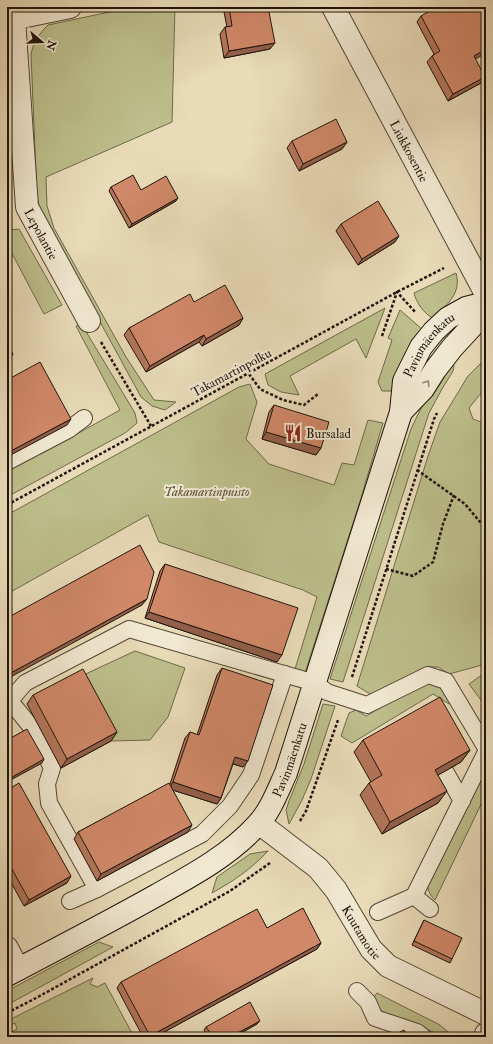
<svg xmlns="http://www.w3.org/2000/svg" width="493" height="1044" viewBox="0 0 493 1044" font-family="'IM FELL Double Pica',serif">
  <style>
    .green { fill: #bcbe8b; stroke: #6e694a }
    .lines { fill: none; stroke-linecap: round; stroke-linejoin: round }
    .lane-casing { stroke: #524636; stroke-width: 18 }
    .street-casing { stroke: #524636; stroke-width: 24 }
    .secondary-casing { stroke: #1f140a; stroke-width: 24 }
    .path { stroke: #1f140a; stroke-width: 2.5; stroke-dasharray: 3 2; stroke-linecap: butt }
    .lane { stroke: #f1e8d1; stroke-width: 16 }
    .street { stroke: #f1e8d1; stroke-width: 22 }
    .secondary { stroke: #f1e8d1; stroke-width: 22 }
    .wall { fill: #b3755a; stroke: #1f140a }
    .shaded-wall { fill: #925f4a; stroke: #1f140a }
    .building { fill: #d08869; stroke: #1f140a }
    .oneway { stroke: #928977 }
    .labels { text-anchor: middle; stroke-width: 4; stroke-linejoin: round; paint-order: stroke }
    .street-label { font-size: 13px; fill: #1f140a; stroke: #f1e8d1 }
    .poi-label { font-size: 13px; fill: #1f140a; stroke: #f1e8d1; text-anchor: start }
    .park-label { font-size: 13px; font-style: italic; fill: #565037; stroke: #f1e8d1 }
  </style>
  <rect width="100%" height="100%" fill="#e9dbb8"/>
  <filter id="stains"><feTurbulence type="fractalNoise" baseFrequency=".005" numOctaves="4"/><feColorMatrix values="0 0 0 0 .2 0 0 0 0 .09 0 0 0 0 .02 0 0 0 .5 -.17"/></filter>
  <radialGradient id="worn" r=".72"><stop offset=".6" stop-color="#630" stop-opacity="0"/><stop offset="1" stop-color="#630" stop-opacity=".3"/></radialGradient>
  <g class="green">
    <path d="M133,7H175L172,122L46,177L47,206L54,228L126,357L154,400L176,402L165,410L152,406L141,397L45,221L40,209L37,196L31,55C33,42 39,34 48,25Z"/>
    <polygon points="19,229 62,305 44,314 7,244 7,230"/>
    <path d="M456,273C462,293 447,305 433,318C424,314 416,302 414,293Z"/>
    <polygon points="385,308 366,358 356,339 290,376 299,395 281,392 268,385 265,374"/>
    <polygon points="400,310 423,330 401,367 391,391 382,391 378,382 392,340 388,338"/>
    <polygon points="82,325 135,413 137,423 125,433 7,497 7,468 69,434 75,435 120,410 76,326"/>
    <polygon points="486,358 486,387 469,408 473,419 486,424 486,664 449,674 438,667 428,667 389,688 370,694 357,686 428,456 440,422 468,376"/>
    <polygon points="453,361 454,366 453,371 442,389 429,413 343,682 330,679 411,429 423,404"/>
    <polygon points="250,384 257,402 246,439 269,464 334,485 342,463 354,465 368,420 383,423 361,498 305,673 295,669 317,597 303,590 159,542 148,515 7,594 7,515 239,387"/>
    <polygon points="135,651 185,668 168,717 150,740 111,741 77,678"/>
    <polygon points="486,672 486,707 469,684"/>
    <polygon points="431,682 441,685 453,701 449,704 433,694 352,743 341,736 349,713 356,710 366,716 418,686"/>
    <polygon points="323,704 335,706 311,779 302,800 289,824 286,810 289,801 304,764"/>
    <path d="M486,768V794L435,900C428,893 427,888 428,879Z"/>
    <path d="M268,851C250,870 235,880 212,893L217,877L250,854Z"/>
    <polygon points="99,942 113,947 9,1004 7,1004 7,991"/>
    <polygon points="93,978 90,984 97,987 105,983 134,1037 7,1037 7,1034 17,1029 15,1023 7,1027 7,1021"/>
    <polygon points="377,993 440,1025 454,1037 438,1037 433,1032 412,1022 391,1016 380,1010 374,997"/>
  </g>
  <g class="lines">
    <g class="lane-casing">
      <g id="lane">
        <polyline points="7,462 68,430 84,418"/>
        <polyline points="10,701 32,728 52,768 47,784 49,803 97,889"/>
        <polyline points="7,704 25,683 129,629 315,683 327,692 367,705 428,675 446,681 486,748"/>
        <polyline points="445,771 462,801"/>
        <polyline points="414,896 430,909"/>
        <polyline points="70,901 97,889 202,834 230,806 251,775 285,674"/>
        <polyline points="378,912 414,896 486,752"/>
        <polyline points="357,991 368,1002 375,1018 417,1032 423,1037"/>
      </g>
    </g>
    <g class="street-casing">
      <g id="street">
        <path id="s1" d="M333,7L486,294"/>
        <path id="s2" d="M14,19L27,207L89,321"/>
        <polyline points="7,20 70,7"/>
        <path id="s3" d="M259,823L318,868L336,890L371,949L388,966L486,1014"/>
        <polyline points="7,948 18,969"/>
        <polyline points="485,1037 486,1034"/>
      </g>
    </g>
    <g class="secondary-casing">
      <g id="secondary">
        <polyline points="401,412 423,389 435,370 452,348 475,323 486,308"/>
        <path id="s4" d="M7,975C57,949 107,923 157,895C193,875 230,855 258,824C271,810 278,790 286,773L401,412L404,381L421,347L434,331L448,318L466,308L486,303"/>
      </g>
    </g>
    <g class="path">
      <polyline points="382,336 397,292 416,313"/>
      <polyline points="101,342 151,426"/>
      <polyline points="249,374 260,389 283,400 304,405 318,394"/>
      <polyline points="417,470 465,504 486,529"/>
      <polyline points="7,505 397,292 444,268"/>
      <polyline points="386,569 413,576 433,562 443,524 454,495"/>
      <polyline points="352,677 434,419 437,413"/>
      <polyline points="300,821 306,811 338,720"/>
      <polyline points="7,1013 36,998 230,891 270,863"/>
    </g>
    <use href="#lane" class="lane"/>
    <use href="#street" class="street"/>
    <use href="#secondary" class="secondary"/>
  </g>
  <g class="wall">
    <polygon points="228,7 229,7 270,49 224,58 220,34 225,27 227,27 224,12"/>
    <polygon points="421,16 481,83 448,101 427,62 432,56 434,54 417,22"/>
    <polygon points="292,141 347,142 342,149 299,171 287,148"/>
    <polygon points="111,187 141,190 176,201 129,228 109,191"/>
    <polygon points="341,224 395,242 358,265 336,231"/>
    <polygon points="194,302 243,318 239,325 202,346 199,342 146,372 124,335 129,328"/>
    <polygon points="274,405 321,448 316,455 262,439 269,412"/>
    <polygon points="165,564 277,662 145,618 160,571"/>
    <polygon points="222,668 243,767 233,764 221,798 217,804 173,790 188,832 97,881 74,839 78,832 170,784 185,738 190,732 197,735 217,675"/>
    <polygon points="33,695 117,732 111,741 61,768 27,704"/>
    <polygon points="363,740 470,750 461,762 438,775 438,803 382,834 360,795 369,783 371,782 354,752"/>
    <polygon points="7,790 67,883 24,906 7,875"/>
    <polygon points="424,920 452,959 450,963 412,945 422,924"/>
    <polygon points="267,928 321,943 317,949 155,1037 143,1037 117,988 121,982"/>
    <polygon points="257,1024 234,1037 208,1037 204,1030 206,1027"/>
  </g>
  <g class="shaded-wall">
    <polygon points="275,43 270,49 224,58 229,51"/>
    <polygon points="486,49 486,53 470,62 474,56"/>
    <polygon points="485,77 481,83 448,101 453,94"/>
    <polygon points="347,142 342,149 299,171 303,164"/>
    <polygon points="178,198 176,201 129,228 132,224"/>
    <polygon points="399,236 395,242 358,265 362,259"/>
    <polygon points="243,318 239,325 202,346 206,339"/>
    <polygon points="204,335 199,342 146,372 150,366"/>
    <polygon points="13,354 11,358 7,360 7,358"/>
    <polygon points="71,419 67,425 7,457 7,453"/>
    <polygon points="266,432 321,448 316,455 262,439"/>
    <polygon points="147,599 142,605 7,679 7,675"/>
    <polygon points="149,612 282,655 277,662 145,618"/>
    <polygon points="117,732 111,741 61,768 67,759"/>
    <polygon points="470,750 461,762 426,782 435,770"/>
    <polygon points="235,757 248,761 243,767 231,763"/>
    <polygon points="44,759 42,763 7,782 7,780"/>
    <polygon points="173,782 221,798 217,804 169,789"/>
    <polygon points="447,791 438,803 382,834 390,822"/>
    <polygon points="192,825 188,832 97,881 101,874"/>
    <polygon points="71,876 67,883 24,906 29,900"/>
    <polygon points="321,943 317,949 155,1037 149,1037 150,1036"/>
    <polygon points="260,1021 257,1024 234,1037 230,1037"/>
  </g>
  <g class="building">
    <polygon points="229,7 268,7 275,43 229,51 225,27 232,26"/>
    <polygon points="437,7 486,7 486,49 474,56 485,77 453,94 432,56 440,51 421,16"/>
    <polygon points="336,119 347,142 303,164 292,141"/>
    <polygon points="133,175 141,190 166,176 178,198 132,224 111,187"/>
    <polygon points="378,201 399,236 362,259 341,224"/>
    <polygon points="225,285 243,318 206,339 204,335 150,366 129,328 190,294 194,302"/>
    <polygon points="7,343 13,354 7,358"/>
    <polygon points="40,362 71,419 7,453 7,380"/>
    <polygon points="274,405 329,422 321,448 266,432"/>
    <polygon points="140,545 154,572 147,599 7,675 7,618"/>
    <polygon points="165,564 298,608 282,655 149,612"/>
    <polygon points="222,668 273,685 248,761 235,757 221,798 173,782 190,732 199,735"/>
    <polygon points="83,669 117,732 67,759 33,695"/>
    <polygon points="440,697 470,750 435,770 447,791 390,822 369,783 382,775 363,740"/>
    <polygon points="27,729 44,759 7,780 7,740"/>
    <polygon points="19,783 71,876 29,900 7,860 7,790"/>
    <polygon points="169,783 192,825 101,874 78,832"/>
    <polygon points="303,908 321,943 150,1036 121,982 257,909 267,928"/>
    <polygon points="424,920 462,938 452,959 414,941"/>
    <polygon points="250,1002 260,1021 230,1037 213,1037 206,1027"/>
    <polygon points="404,1030 408,1037 390,1037"/>
  </g>
  <defs><path id="oneway-chevron" d="M-2-3.5L2.5 0L-2 3.5" fill="none" stroke-width="1.6" stroke-linecap="round" stroke-linejoin="round"/></defs>
  <use class="oneway" href="#oneway-chevron" transform="translate(427 383) rotate(-58)"/>
  <defs>
    <g id="restaurant-bare" transform="scale(1.38)"><path d="M-5-6h1v4h1v-4h1v4h1v-4h1v5L-1.5 .5V6h-2V.5L-5-1ZM5-6V6H3V1.5H1.5Q1.5-4 5-6Z" fill="#8f2418" stroke="#f1e8d1" stroke-width="2.5" paint-order="stroke"/></g>
  </defs>
  <g fill-rule="evenodd">
    <use href="#restaurant-bare" x="293" y="433"/>
  </g>
  <g class="labels">
    <g class="street-label">
      <text dy="5" stroke="none"><textPath href="#s1" startOffset="163">Liukkosentie</textPath></text>
      <text dy="5" stroke="none"><textPath href="#s2" startOffset="219">Lepolantie</textPath></text>
      <text dy="5" stroke="none"><textPath href="#s4" startOffset="807">Pavinmäenkatu</textPath></text>
      <text transform="translate(231 372) rotate(-28)" y="5">Takamartinpolku</text>
      <text dy="5" stroke="none"><textPath href="#s4" startOffset="366">Pavinmäenkatu</textPath></text>
      <text dy="5" stroke="none"><textPath href="#s3" startOffset="152">Kuutamotie</textPath></text>
    </g>
    <g class="poi-label">
      <text x="306" y="438">Bursalad</text>
    </g>
    <g class="park-label">
      <text x="207" y="496">Takamartinpuisto</text>
    </g>
  </g>
  <rect width="493" height="1044" fill="none" stroke="#e9dbb8" stroke-width="24"/>
  <rect x="8" y="8" width="477" height="1028" fill="none" stroke="#1f140a" stroke-width="2"/>
  <rect x="12" y="12" width="469" height="1020" fill="none" stroke="#1f140a"/>
  <g transform="translate(42 42) rotate(109)" stroke="#f1e8d1" stroke-width="3" paint-order="stroke">
  <path d="M0-3L7 15L0 10L-7 15Z" fill="#1f140a"/>
  <text y="-6" font-size="11" font-weight="bold" text-anchor="middle" fill="#1f140a">N</text>
  </g>
  <rect width="100%" height="100%" filter="url(#stains)"/>
  <rect width="100%" height="100%" fill="url(#worn)"/>
</svg>
